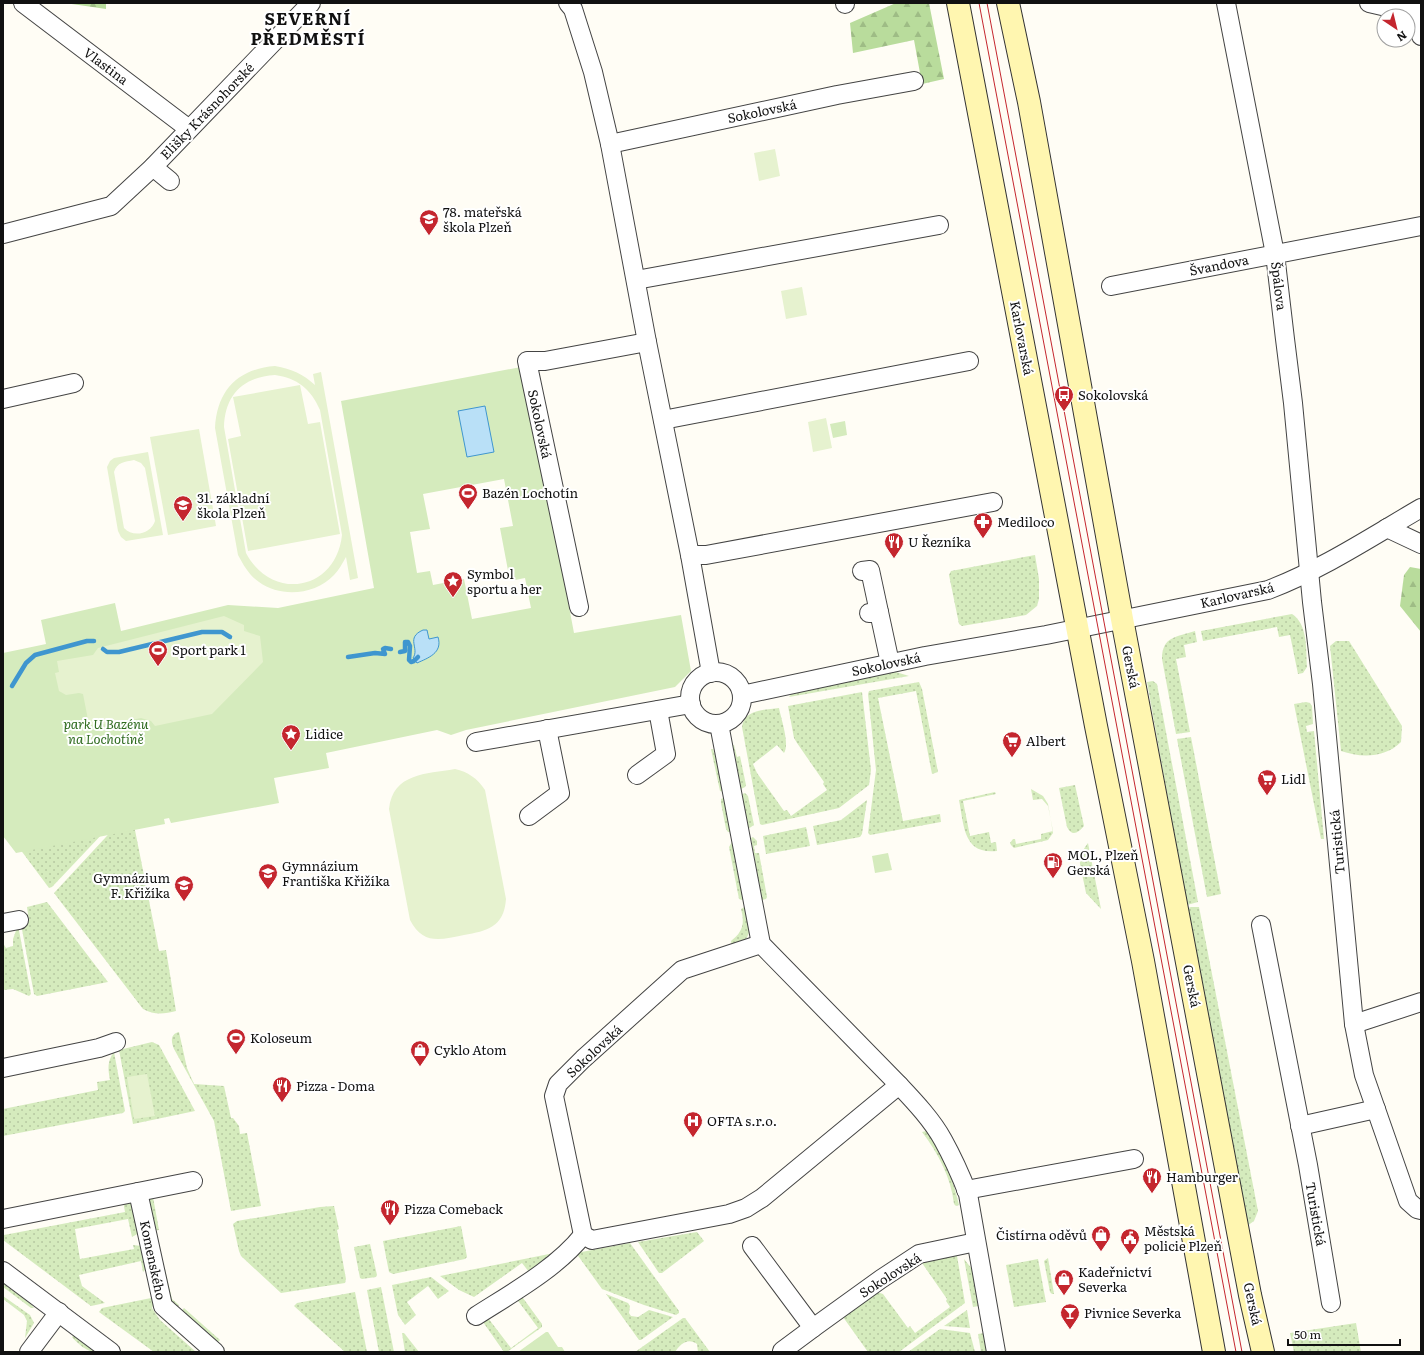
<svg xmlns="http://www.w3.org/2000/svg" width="1424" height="1355" viewBox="0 0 1424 1355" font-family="Literata,serif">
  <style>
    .grass { fill: url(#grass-dots) }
    .forest { fill: url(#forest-firs) }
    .park { fill: #d5ebbd; fill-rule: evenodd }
    .pitch { fill: #e6f2cf; fill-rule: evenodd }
    .water { fill: #b9e0f7; stroke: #3f96cf }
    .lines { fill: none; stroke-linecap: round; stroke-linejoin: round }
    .stream { stroke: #3f96cf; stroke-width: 4.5 }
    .minor-casing { stroke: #444; stroke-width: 20 }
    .secondary-casing { stroke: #333; stroke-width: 24 }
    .minor { stroke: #fff; stroke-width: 18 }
    .secondary { stroke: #fff6b0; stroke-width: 22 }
    .tram { stroke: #c4262e; stroke-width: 1 }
    .labels { text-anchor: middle; stroke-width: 4; stroke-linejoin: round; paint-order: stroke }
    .street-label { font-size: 13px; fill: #111; stroke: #fff }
    .poi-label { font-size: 13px; fill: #111; stroke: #fff; text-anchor: start }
    .park-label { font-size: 13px; font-style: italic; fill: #2f6b1f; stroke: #fff }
    .district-label { font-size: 17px; font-weight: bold; letter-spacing: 1px; fill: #111; stroke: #fff }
  </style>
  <defs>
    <pattern id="grass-dots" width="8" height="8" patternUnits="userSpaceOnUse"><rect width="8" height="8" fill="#d5ebbd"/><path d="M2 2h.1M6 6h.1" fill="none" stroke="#b6c8a1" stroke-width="1.8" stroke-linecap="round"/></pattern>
    <pattern id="forest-firs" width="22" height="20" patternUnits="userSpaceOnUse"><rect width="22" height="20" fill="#b9dc9c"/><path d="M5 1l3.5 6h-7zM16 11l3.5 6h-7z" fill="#9ebc85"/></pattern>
  </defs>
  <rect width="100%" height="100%" fill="#fffdf5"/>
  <g class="grass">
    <polygon points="1035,555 1039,579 1039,599 1037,606 1026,615 962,626 959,624 949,575 951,571"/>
    <path d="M1292,614C1308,624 1306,650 1307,667L1303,673L1298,674L1290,635L1279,637L1277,627L1203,641L1201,631Z"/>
    <path d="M1195,631L1197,642L1184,645L1186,657L1176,659L1190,732L1176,734L1162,659C1162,636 1177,637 1195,631Z"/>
    <path d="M1336,641H1349L1402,726L1401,742C1385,758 1361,758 1341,751L1330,646Z"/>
    <polygon points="896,672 909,676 789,697 793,692 798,691"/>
    <polygon points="1153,681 1157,684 1198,902 1187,905 1147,682"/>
    <polygon points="919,682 922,689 938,772 932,774 916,691 878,698 903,821 940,814 941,822 870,835 868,833 876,770 868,694 869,691"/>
    <path d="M862,692L871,770L869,785L839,808L762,825L760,824L742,727C744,709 765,710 779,708C781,719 790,744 784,753L777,745L753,764L757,773L784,811L787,810L791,816L827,790L823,784L824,782L797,743L794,738L788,706Z"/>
    <polygon points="1306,702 1310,703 1312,706 1313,724 1306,726 1307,732 1314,731 1324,839 1321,839 1294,704"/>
    <polygon points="1191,737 1221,894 1207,897 1177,739"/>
    <polygon points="733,745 734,745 737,757 740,756 746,785 745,787 741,789"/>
    <polygon points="711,749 713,749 721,776 724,792 720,791"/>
    <path d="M1075,785L1084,826C1078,833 1072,837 1067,827L1059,788Z"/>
    <polygon points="1031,789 1043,796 1048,804 1053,833 1048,840 1014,848 1011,845 1010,843 1013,839 1015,839 1016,844 1041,839 1041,834 1053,831 1048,806 1042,799 1033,800"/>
    <path d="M995,792L996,794L963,801L970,836L989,832L991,843L996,842L997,851C963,855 964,825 959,800Z"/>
    <polygon points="745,793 748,796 754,825 748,829 742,794"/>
    <polygon points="725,797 732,832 728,832 726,829 721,803 721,799"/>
    <polygon points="867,800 862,834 860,837 817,845 813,826 841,820"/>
    <path d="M131,810L159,951L166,950L176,1011C164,1014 154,1015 143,1009L54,893Z"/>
    <polygon points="123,812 52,887 49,888 14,841"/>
    <polygon points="806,827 810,846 766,854 763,836"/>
    <polygon points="753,837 757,841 757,845 754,846 755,853 759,853 767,897 766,899 762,900 751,838"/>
    <polygon points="734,841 745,900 742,900 739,899 729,847 732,842"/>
    <path d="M1088,843L1101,909L1086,893L1080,864C1079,856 1083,850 1088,843Z"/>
    <polygon points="47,902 108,982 37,996 34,994 21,924 29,921 27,907"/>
    <path d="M746,906C748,917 754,932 744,941C741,944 736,946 732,948L731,941C743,932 745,923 741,909Z"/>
    <polygon points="1191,907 1199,907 1258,1211 1254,1221 1247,1226 1188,908"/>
    <polygon points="18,925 31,994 29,996 13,989 3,990 3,943 6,948 13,946 13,939"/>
    <path d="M179,1032L187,1068L194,1084L224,1086L231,1118H233L239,1126L240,1134L247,1133L261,1206L231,1211L214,1121L174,1049C171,1042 170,1034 179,1032Z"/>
    <polygon points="152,1042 159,1045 195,1111 133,1124 119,1050"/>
    <path d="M114,1052L125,1111L123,1113L3,1136V1109L98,1090L97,1082L110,1080C108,1069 107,1061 114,1052Z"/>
    <path d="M926,1131C940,1136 956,1190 959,1205L956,1206L954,1204C951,1177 938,1153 922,1132Z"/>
    <polygon points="153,1197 159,1230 152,1231 145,1198"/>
    <polygon points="123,1201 131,1201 141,1232 132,1237 128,1219 75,1229 80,1259 134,1249 133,1245 142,1246 147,1268 143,1272 141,1261 79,1275 82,1286 105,1303 91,1306 3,1240 3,1230 4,1235 125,1212"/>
    <polygon points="334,1206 339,1229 337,1230 346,1279 345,1283 281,1293 241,1256 239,1251 233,1224 237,1221 320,1207"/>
    <polygon points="461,1226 467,1257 465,1259 393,1274 389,1272 383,1241"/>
    <polygon points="697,1232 704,1241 662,1273 659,1273 638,1242"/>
    <polygon points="630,1243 679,1311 679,1313 676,1315 644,1305 602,1289 576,1253"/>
    <polygon points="370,1244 377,1275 376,1277 362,1279 360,1278 354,1247"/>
    <polygon points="554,1253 529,1272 522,1263 474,1297 459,1290 440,1276"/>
    <polygon points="957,1256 965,1303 899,1352 868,1352 843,1317 876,1293 880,1293 883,1294 908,1328 910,1326 915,1333 950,1307 946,1301 947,1299 922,1263 927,1259"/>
    <polygon points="1048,1258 1054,1294 1052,1294 1050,1292 1044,1261"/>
    <polygon points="964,1259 972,1269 979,1306 973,1307"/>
    <polygon points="1038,1259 1046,1302 1014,1307 1006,1265"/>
    <polygon points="165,1269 172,1299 179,1305 175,1311 159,1270"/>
    <polygon points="431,1277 449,1291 438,1299 428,1286 407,1302 416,1315 405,1325 398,1315 392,1285"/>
    <polygon points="3,1283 31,1304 34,1308 31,1308 3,1287"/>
    <polygon points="381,1287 394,1352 379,1352 367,1290"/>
    <polygon points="355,1292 367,1352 345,1352 294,1306 297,1303"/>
    <polygon points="606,1294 628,1303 630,1306 629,1313 631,1316 638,1317 649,1310 673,1317 641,1340 639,1340"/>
    <polygon points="3,1296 30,1315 34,1323 25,1338 27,1321 24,1315 3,1299"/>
    <polygon points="156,1297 152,1308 160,1320 196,1352 154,1352 99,1312 102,1308"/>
    <polygon points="520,1297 523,1298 542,1324 542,1327 507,1352 504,1352 483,1322 488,1318 511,1348 538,1328 516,1298"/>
    <polygon points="184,1308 220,1340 214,1346 178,1315"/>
    <polygon points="967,1310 970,1328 944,1326"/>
    <path d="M683,1318H685L710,1352H698L697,1344C688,1337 680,1344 675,1352H635Z"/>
    <polygon points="1356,1323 1361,1352 1294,1352 1290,1333"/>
    <polygon points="940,1329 970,1333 975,1352 908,1352"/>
    <polygon points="402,1333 404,1333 419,1352 405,1352"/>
    <polygon points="984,1333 988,1352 981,1352 978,1334"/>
    <path d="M74,1335L96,1352C87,1352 78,1344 72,1337Z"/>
  </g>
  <g class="forest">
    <polygon points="65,3 106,3 106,9"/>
    <polygon points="896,3 929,3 944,79 922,84 914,40 853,53 850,23"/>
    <polygon points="1410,567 1421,569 1421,632 1400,606 1404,575"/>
  </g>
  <g class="park">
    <path d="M521,367L524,369L574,633L681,615L691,671L675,687L466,730L451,735L437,730L326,753L329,768L274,778L279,803L171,823L169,818L164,819L165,824L16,853L3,836V653L46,644L41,620L115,603L121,631L228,605L278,608L374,588L341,401ZM504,479L513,526L500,528L510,581L525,578L531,608L472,619L464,579L433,585L430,571L417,573L410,532L430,529L423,494Z"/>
    <polygon points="845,421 847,435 833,438 830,424"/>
    <polygon points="888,853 892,870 875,873 872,856"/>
    <polygon points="546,1332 548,1332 558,1347 562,1347 565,1352 518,1352"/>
  </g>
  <g class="pitch">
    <polygon points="775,149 780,176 759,181 754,153"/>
    <polygon points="802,287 807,315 786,319 781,291"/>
    <path d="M275,366C292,369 303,374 315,385L313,374L321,372L358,578L350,580L346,557C342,564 339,570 334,575C315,595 281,598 259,582C249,575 244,566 238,555L215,428C217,390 238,369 275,366ZM275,375C297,378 311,389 320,410L342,535C336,591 272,602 246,553L224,427C225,395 243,377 275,375Z"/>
    <polygon points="300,385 308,424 320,422 340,534 248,551 228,439 241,436 233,397"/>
    <polygon points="826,418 832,448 813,452 808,422"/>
    <polygon points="199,429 216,526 168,535 150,437"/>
    <path d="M148,452L163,535L126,541L121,537L118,531L107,467L110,461L114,458ZM134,460L141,463L145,468L155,521C151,534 133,538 124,528L114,472C117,462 125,462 134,460Z"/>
    <polygon points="224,616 244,625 244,631 260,636 263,662 212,714 155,726 151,721 141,718 117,723 89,725 83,694 79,693 66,695 59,691 55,673 59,672 57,661 93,655 98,648"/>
    <path d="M455,769C468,772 477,778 485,790L506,899C504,927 487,931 464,935C440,940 423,945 410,920L389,809C393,773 426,774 455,769Z"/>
    <polygon points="147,1074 155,1116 134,1119 127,1077"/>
  </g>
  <g class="water">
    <polygon points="485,406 494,452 467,457 458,411"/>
    <path d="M423,630H427L429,639L438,637C443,653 428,658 417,663L413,658C420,648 405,638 423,630Z"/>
  </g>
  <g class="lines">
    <g class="stream">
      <polyline points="103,649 107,652 119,652 202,632 222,632 230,637"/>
      <polyline points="400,652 405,651 405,642 408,642 410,646 409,660 411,662 414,661 418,657"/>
      <polyline points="348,657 375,653 385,654 383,649 385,648 391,649"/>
      <polyline points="12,686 26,663 35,655 87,641 94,641"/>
    </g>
    <g class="minor-casing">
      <g id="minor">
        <polyline points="23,3 189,129"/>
        <polyline points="568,3 573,9 593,72 610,144 647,342 690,555 711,673"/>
        <polyline points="845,3 845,4"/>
        <polyline points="1226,3 1275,254 1285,339 1293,403 1312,602 1322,684 1354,1024 1364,1075 1408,1201 1417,1209 1421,1210"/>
        <polyline points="1369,3 1421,15"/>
        <polyline points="1417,4 1416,14 1421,36"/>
        <polyline points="610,144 837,95 914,81"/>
        <polyline points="153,167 170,181"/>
        <polyline points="3,234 111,206 153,167 311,3"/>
        <polyline points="636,280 939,225"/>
        <polyline points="1111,286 1421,226"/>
        <polyline points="3,399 74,383"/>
        <polyline points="663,420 969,361"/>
        <polyline points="1387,528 1421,544"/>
        <polyline points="690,555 706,555 993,502"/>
        <polyline points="862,571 870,570 879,612"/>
        <polyline points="579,607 527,361 545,361 647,342"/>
        <polyline points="869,613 879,612 890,663"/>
        <circle cx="716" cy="698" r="26"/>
        <path d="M742,695L925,656L1046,635L1268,590C1323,569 1371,537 1421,508"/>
        <path d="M719,724L761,944L899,1085C915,1102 932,1120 943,1140C953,1158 961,1176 968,1194L996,1352"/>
        <polyline points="476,742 691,704"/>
        <polyline points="637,775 666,754 658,710"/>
        <polyline points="529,816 560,793 547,729"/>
        <polyline points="3,923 19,920"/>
        <polyline points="1261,925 1308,1165 1331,1303"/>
        <polyline points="761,944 682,970 583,1059 558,1084 554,1096 583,1235 592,1240 729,1214 746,1208 762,1198 899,1085"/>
        <polyline points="1354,1024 1421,1002"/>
        <polyline points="3,1068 99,1048 116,1042"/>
        <polyline points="1300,1126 1376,1109"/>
        <polyline points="966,1190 1134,1159"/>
        <polyline points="138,1192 163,1306 215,1352"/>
        <polyline points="3,1219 193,1181"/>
        <polyline points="752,1246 813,1328 881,1279 919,1254 976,1242"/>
        <polyline points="3,1271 111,1352"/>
        <path d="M476,1316C512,1293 557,1268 583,1235"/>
        <polyline points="782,1351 813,1328"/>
        <polyline points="29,1352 59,1312"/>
      </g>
    </g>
    <g class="secondary-casing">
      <g id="secondary">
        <polyline points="958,3 1096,726 1143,961 1214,1352"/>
        <polyline points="1008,3 1029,102 1122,619 1250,1295 1263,1352"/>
      </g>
    </g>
    <use href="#minor" class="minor"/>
    <use href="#secondary" class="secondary"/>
    <g class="tram">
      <polyline points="979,3 1236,1352"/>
      <polyline points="987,3 1242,1352"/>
    </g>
  </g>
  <defs>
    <g id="school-pin" transform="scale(1)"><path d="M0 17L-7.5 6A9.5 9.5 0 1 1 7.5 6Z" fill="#c4262e" stroke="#fff"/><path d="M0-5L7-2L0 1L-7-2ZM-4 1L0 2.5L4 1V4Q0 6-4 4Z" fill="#fff"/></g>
    <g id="bus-pin" transform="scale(1)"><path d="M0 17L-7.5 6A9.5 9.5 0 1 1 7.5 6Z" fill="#c4262e" stroke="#fff"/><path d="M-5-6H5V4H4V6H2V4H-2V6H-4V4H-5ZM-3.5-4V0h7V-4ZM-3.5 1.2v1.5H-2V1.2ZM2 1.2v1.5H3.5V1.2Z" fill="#fff"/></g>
    <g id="stadium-pin" transform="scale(1)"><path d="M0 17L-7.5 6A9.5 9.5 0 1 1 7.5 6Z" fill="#c4262e" stroke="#fff"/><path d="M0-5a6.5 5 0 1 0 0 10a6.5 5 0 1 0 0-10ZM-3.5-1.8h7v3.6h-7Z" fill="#fff"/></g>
    <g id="pharmacy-pin" transform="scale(1)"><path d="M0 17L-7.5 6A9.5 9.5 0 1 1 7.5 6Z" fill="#c4262e" stroke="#fff"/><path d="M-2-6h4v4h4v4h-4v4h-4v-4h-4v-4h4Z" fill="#fff"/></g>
    <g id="restaurant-pin" transform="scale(1)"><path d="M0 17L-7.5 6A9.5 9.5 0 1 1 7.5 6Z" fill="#c4262e" stroke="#fff"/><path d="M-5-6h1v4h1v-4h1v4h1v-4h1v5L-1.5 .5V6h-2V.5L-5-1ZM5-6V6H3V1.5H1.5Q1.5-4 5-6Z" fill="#fff"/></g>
    <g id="sight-pin" transform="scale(1)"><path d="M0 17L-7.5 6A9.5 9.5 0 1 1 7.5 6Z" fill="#c4262e" stroke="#fff"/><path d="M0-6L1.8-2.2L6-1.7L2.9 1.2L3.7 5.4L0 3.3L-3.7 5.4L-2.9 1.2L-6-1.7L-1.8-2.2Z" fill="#fff"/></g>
    <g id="supermarket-pin" transform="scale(1)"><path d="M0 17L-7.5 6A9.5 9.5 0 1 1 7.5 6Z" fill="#c4262e" stroke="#fff"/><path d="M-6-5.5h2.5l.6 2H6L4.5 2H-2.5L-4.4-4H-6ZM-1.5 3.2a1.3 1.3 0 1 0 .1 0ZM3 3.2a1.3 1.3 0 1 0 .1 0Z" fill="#fff"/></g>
    <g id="fuel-pin" transform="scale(1)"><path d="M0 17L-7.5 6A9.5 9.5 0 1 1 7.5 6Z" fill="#c4262e" stroke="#fff"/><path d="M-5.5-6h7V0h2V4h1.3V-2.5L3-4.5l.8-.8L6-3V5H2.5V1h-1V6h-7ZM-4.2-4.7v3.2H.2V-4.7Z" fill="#fff"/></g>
    <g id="shop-pin" transform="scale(1)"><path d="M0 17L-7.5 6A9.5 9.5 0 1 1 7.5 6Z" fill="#c4262e" stroke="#fff"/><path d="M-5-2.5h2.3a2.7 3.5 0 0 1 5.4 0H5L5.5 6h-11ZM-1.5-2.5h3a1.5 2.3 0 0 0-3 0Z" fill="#fff"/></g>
    <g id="hospital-pin" transform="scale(1)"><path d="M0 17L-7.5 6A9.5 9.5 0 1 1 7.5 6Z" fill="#c4262e" stroke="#fff"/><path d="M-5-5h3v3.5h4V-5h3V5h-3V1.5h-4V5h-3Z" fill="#fff"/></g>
    <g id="civic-pin" transform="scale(1)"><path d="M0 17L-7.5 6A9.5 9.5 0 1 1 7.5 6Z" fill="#c4262e" stroke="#fff"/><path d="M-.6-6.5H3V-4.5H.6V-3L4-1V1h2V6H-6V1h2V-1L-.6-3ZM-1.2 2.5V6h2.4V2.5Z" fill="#fff"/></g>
    <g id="bar-pin" transform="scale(1)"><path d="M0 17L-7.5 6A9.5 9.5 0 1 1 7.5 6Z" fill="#c4262e" stroke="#fff"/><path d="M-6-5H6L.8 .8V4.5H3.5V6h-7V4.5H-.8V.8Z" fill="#fff"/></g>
  </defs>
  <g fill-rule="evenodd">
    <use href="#school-pin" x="429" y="219"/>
    <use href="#bus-pin" x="1064" y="395"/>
    <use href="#stadium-pin" x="468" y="493"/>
    <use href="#school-pin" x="183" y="505"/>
    <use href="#pharmacy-pin" x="983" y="522"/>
    <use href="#restaurant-pin" x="894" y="542"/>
    <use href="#sight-pin" x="453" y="581"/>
    <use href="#stadium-pin" x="158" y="650"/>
    <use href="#sight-pin" x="291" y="734"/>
    <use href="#supermarket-pin" x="1012" y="741"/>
    <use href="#supermarket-pin" x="1267" y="779"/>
    <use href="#fuel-pin" x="1053" y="862"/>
    <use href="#school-pin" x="268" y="873"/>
    <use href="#school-pin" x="184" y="885"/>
    <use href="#stadium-pin" x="236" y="1038"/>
    <use href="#shop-pin" x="420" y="1050"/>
    <use href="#restaurant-pin" x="282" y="1086"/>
    <use href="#hospital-pin" x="693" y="1121"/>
    <use href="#restaurant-pin" x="1152" y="1177"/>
    <use href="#restaurant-pin" x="390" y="1209"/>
    <use href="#shop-pin" x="1101" y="1235"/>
    <use href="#civic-pin" x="1130" y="1238"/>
    <use href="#shop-pin" x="1064" y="1279"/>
    <use href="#bar-pin" x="1070" y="1313"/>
  </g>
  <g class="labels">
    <g class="street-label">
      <text transform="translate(106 66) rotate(37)" y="5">Vlastina</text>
      <text transform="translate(207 111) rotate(-46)" y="5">Elišky Krásnohorské</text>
      <text transform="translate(762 111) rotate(-12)" y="5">Sokolovská</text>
      <text transform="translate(1219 265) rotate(-11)" y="5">Švandova</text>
      <text transform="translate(1279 286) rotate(83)" y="5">Špálova</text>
      <text transform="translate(1022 338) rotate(79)" y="5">Karlovarská</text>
      <text transform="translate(540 424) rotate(78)" y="5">Sokolovská</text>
      <text transform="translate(1237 595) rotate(-13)" y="5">Karlovarská</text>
      <text transform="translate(886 664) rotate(-12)" y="5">Sokolovská</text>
      <text transform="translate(1131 667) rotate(79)" y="5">Gerská</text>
      <text transform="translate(1337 842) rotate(-95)" y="5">Turistická</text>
      <text transform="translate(1192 986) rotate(79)" y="5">Gerská</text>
      <text transform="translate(594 1051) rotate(-43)" y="5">Sokolovská</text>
      <text transform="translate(1316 1214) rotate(80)" y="5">Turistická</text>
      <text transform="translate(153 1260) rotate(78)" y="5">Komenského</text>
      <text transform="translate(890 1275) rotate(-33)" y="5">Sokolovská</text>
      <text transform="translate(1253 1304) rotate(78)" y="5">Gerská</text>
    </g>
    <g class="poi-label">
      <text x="443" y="217">78. mateřská<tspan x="443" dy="15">škola Plzeň</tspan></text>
      <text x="1078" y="400">Sokolovská</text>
      <text x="482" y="498">Bazén Lochotín</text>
      <text x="197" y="503">31. základní<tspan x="197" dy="15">škola Plzeň</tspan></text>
      <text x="997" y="527">Mediloco</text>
      <text x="908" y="547">U Řezníka</text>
      <text x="467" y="579">Symbol<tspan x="467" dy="15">sportu a her</tspan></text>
      <text x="172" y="655">Sport park 1</text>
      <text x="305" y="739">Lidice</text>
      <text x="1026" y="746">Albert</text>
      <text x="1281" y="784">Lidl</text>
      <text x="1067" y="860">MOL, Plzeň<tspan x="1067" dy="15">Gerská</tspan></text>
      <text x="282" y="871">Gymnázium<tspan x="282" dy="15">Františka Křižíka</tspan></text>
      <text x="170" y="883" text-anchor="end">Gymnázium<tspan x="170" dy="15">F. Křižíka</tspan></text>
      <text x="250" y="1043">Koloseum</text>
      <text x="434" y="1055">Cyklo Atom</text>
      <text x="296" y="1091">Pizza - Doma</text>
      <text x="707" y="1126">OFTA s.r.o.</text>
      <text x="1166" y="1182">Hamburger</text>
      <text x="404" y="1214">Pizza Comeback</text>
      <text x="1144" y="1236">Městská<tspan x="1144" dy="15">policie Plzeň</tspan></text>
      <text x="1087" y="1240" text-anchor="end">Čistírna oděvů</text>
      <text x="1078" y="1277">Kadeřnictví<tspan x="1078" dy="15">Severka</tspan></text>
      <text x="1084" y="1318">Pivnice Severka</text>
    </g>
    <g class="park-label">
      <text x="106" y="729">park U Bazénu<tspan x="106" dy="15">na Lochotíně</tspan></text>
    </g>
    <g class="district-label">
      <text x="308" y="25">SEVERNÍ<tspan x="308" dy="20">PŘEDMĚSTÍ</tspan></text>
    </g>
  </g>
  <rect width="1424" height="1355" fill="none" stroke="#111111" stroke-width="8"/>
  <g transform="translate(1396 28) rotate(145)"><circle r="19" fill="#ffffff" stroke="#a0a0a0"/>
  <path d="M0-3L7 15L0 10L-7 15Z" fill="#c4262e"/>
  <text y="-6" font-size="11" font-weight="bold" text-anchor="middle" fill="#111111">N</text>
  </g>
  <path d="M1288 1339v6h112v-6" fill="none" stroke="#111111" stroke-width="2"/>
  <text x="1294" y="1339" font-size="12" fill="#111111" stroke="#ffffff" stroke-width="3" paint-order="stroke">50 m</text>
</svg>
